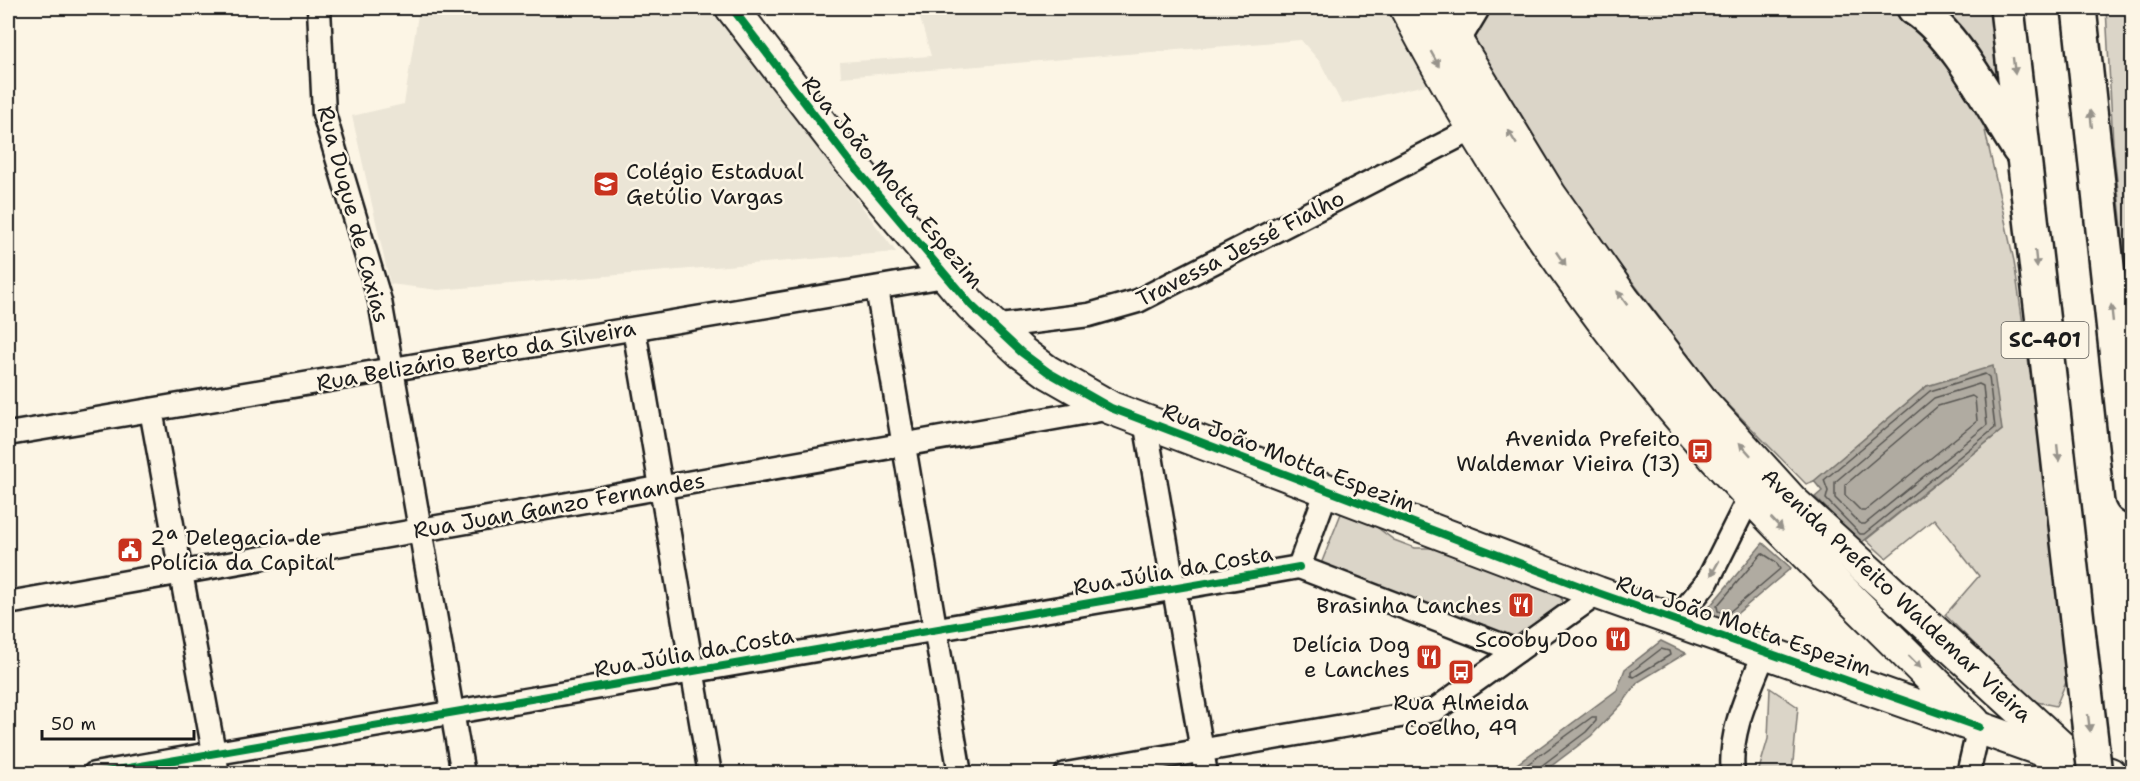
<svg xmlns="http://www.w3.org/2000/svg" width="2140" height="781" viewBox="0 0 2140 781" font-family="'Shantell Sans',sans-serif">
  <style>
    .built { fill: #ebe5d6 }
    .green { fill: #dbd5c8; stroke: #7c7872; stroke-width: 1.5 }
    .water { fill: #b0aba1; stroke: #75726c; stroke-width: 1.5 }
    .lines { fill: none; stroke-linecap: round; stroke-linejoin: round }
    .shore { stroke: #575551; stroke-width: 1.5 }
    .street-casing { stroke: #1c1c1c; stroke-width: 27 }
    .secondary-casing { stroke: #1c1c1c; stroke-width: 36 }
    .highway-casing { stroke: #1c1c1c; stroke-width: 38 }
    .street { stroke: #fcf5e5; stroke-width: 22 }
    .secondary { stroke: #fcf5e5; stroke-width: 32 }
    .highway { stroke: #fcf5e5; stroke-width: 33 }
    .highway-bridge-casing { stroke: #1c1c1c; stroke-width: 38; stroke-linecap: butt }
    .highway-bridge { stroke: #fcf5e5; stroke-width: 33 }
    .cycleway-casing { stroke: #fcf5e5; stroke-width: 11 }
    .cycleway { stroke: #00873e; stroke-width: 8 }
    .oneway { fill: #97938b }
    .labels { text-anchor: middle; stroke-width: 5; stroke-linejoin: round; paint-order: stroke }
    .shield { fill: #fcf5e5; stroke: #5f5d58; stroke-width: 1.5 }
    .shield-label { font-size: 21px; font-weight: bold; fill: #1c1c1c }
    .poi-label { font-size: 22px; fill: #1c1c1c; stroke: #fcf5e5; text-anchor: end }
    .street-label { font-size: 22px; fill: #1c1c1c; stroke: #fcf5e5 }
  </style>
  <rect width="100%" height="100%" fill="#fcf5e5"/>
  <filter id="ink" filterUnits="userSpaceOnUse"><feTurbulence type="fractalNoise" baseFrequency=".0167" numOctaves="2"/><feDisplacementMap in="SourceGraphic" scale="12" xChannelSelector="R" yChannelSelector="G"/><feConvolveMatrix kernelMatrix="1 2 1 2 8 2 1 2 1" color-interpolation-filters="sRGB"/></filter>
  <g filter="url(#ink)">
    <g class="built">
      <polygon points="419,8 712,8 896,252 438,290 390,284 352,116 404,104"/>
      <polygon points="917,8 1391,8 1430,84 1342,104 1320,62 1301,40 841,77 840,62 931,56"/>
    </g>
    <g class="green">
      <polygon points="1484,8 1896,8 1935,38 1980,108 2014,261 2072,668 2056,706 2032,701 1945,615 1979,576 1934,519 1886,558 1866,540 2002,430 1927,386 1814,481 1806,484 1717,393 1575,206 1474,43"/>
      <polygon points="1937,8 1990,8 2000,87"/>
      <polygon points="2106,8 2132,8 2132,323 2113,143"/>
      <polygon points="1342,511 1370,522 1394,540 1415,548 1437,548 1561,593 1562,607 1513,641 1321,564"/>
      <polygon points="1770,688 1798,707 1792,773 1758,773 1768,739"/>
    </g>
    <g class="water">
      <polygon points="1993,366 2002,430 1861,543 1815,497 1822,491 1814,481 1927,386"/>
      <polygon points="1763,543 1791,568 1727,622 1705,612"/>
      <polygon points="1661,641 1686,653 1638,682 1622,704 1591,736 1542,773 1505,773 1617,690 1625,669"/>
    </g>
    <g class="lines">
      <g class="shore">
        <polygon points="1985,374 1989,377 1995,428 1864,534 1860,534 1826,499 1828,491 1824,480 1930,391"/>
        <polygon points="1979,384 1983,386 1987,425 1865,524 1861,524 1835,498 1835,482 1934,398"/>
        <polygon points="1972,396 1975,398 1977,421 1865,511 1861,511 1845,495 1845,485 1938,406"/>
        <polygon points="1762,553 1776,562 1780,569 1727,614 1718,611 1717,606"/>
        <polygon points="1661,649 1669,651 1670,655 1634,677 1631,676 1631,672"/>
        <polyline points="1514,774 1592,717 1596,717 1596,721 1586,732 1541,766 1538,774"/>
      </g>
      <g class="street-casing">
        <g id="street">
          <polyline points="319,8 324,114 380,301 463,774"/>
          <polyline points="877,288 960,774"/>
          <polyline points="992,327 1089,315 1138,301 1475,128"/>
          <polyline points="634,329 710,774"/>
          <polyline points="151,410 218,774"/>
          <polyline points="1145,421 1206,774"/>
          <polyline points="8,434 945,276"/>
          <polyline points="1327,490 1299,567 1517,651"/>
          <polyline points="8,603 1111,408"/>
          <polyline points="1676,620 1707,582 1750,496"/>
          <polyline points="94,774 1299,567"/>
          <polyline points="1066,774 1435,710 1598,593"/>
          <path d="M1733,774C1728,731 1750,690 1765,651"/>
          <polyline points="1968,774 1979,727"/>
        </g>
      </g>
      <g class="secondary-casing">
        <g id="secondary">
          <polyline points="732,8 848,159 971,305 1021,352 1048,372 1111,408 1598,593 2110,774"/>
          <path d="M1406,8C1490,168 1595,323 1716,459C1798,551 1889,634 1974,722"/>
          <polyline points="1436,8 1550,195 1623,299 1704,404 1792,501 2066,752"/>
        </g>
      </g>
      <g class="highway-casing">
        <g id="highway">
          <path d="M1914,8C1956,34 1992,107 2019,149"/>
          <polyline points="2007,8 2083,673"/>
          <polyline points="2079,8 2132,497"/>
          <polyline points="1454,38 1472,8"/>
        </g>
      </g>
      <use href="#street" class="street"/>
      <use href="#secondary" class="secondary"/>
      <use href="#highway" class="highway"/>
      <g class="highway-bridge-casing">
        <polyline id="highway-bridge" points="2083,673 2095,774"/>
      </g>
      <use href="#highway-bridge" class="highway-bridge"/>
      <g class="cycleway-casing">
        <g id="cycleway">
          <polyline points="732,8 848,159 971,305 1021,352 1048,372 1111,408 1598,593 1979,727"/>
          <polyline points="94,774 1299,567"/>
        </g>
      </g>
      <use href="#cycleway" class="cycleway"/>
    </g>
    <defs><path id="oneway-solid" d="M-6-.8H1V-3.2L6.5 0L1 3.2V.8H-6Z" transform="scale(1.5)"/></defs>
    <g class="oneway">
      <use href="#oneway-solid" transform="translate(1435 59) rotate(61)"/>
      <use href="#oneway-solid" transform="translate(2014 66) rotate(83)"/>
      <use href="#oneway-solid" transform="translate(2091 119) rotate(-96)"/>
      <use href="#oneway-solid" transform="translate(1512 137) rotate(-122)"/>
      <use href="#oneway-solid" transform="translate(1561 259) rotate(56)"/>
      <use href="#oneway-solid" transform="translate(2036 259) rotate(84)"/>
      <use href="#oneway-solid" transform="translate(1622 298) rotate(-126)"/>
      <use href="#oneway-solid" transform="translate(2112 313) rotate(-96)"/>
      <use href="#oneway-solid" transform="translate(1745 449) rotate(-132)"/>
      <use href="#oneway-solid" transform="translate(2058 453) rotate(84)"/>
      <use href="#oneway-solid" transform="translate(1777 524) rotate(46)"/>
      <use href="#oneway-solid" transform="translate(1715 568) rotate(119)"/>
      <use href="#oneway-solid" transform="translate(1915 662) rotate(45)"/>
      <use href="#oneway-solid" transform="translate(2089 723) rotate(83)"/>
    </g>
  </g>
  <defs>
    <g id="school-square" transform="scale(1.35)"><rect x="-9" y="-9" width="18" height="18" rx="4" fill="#c8321e" stroke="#fcf5e5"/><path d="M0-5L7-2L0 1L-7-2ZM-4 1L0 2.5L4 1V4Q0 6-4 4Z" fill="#fff"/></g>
    <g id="bus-square" transform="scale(1.35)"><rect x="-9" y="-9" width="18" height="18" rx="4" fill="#c8321e" stroke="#fcf5e5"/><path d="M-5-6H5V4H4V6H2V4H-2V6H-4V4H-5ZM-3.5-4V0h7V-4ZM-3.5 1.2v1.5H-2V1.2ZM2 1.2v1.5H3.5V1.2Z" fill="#fff"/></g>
    <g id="civic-square" transform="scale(1.35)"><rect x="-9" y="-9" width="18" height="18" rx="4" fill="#c8321e" stroke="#fcf5e5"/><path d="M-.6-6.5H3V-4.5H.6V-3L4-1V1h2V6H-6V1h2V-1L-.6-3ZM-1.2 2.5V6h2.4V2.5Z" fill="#fff"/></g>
    <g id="restaurant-square" transform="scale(1.35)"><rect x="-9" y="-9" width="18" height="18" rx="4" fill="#c8321e" stroke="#fcf5e5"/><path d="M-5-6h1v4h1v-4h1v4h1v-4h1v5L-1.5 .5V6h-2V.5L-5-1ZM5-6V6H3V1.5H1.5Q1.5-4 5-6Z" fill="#fff"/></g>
  </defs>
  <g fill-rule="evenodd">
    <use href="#school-square" x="606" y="184"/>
    <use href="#bus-square" x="1700" y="451"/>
    <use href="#civic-square" x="130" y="550"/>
    <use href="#restaurant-square" x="1521" y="605"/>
    <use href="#restaurant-square" x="1618" y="639"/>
    <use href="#restaurant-square" x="1429" y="657"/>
    <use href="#bus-square" x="1461" y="672"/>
  </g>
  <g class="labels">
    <rect class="shield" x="2001.5" y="322" width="87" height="36" rx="4.5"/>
    <g class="shield-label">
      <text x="2045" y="347">SC-401</text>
    </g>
    <g class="poi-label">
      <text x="626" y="179" text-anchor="start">Colégio Estadual<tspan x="626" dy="25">Getúlio Vargas</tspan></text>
      <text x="1680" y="446">Avenida Prefeito<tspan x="1680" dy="25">Waldemar Vieira (13)</tspan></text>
      <text x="150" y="545" text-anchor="start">2ª Delegacia de<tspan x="150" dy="25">Polícia da Capital</tspan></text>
      <text x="1502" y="613">Brasinha Lanches</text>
      <text x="1598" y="647">Scooby Doo</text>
      <text x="1410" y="652">Delícia Dog<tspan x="1410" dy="25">e Lanches</tspan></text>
      <text x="1461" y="710" text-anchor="middle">Rua Almeida<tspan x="1461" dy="25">Coelho, 49</tspan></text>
    </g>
    <g class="street-label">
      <text transform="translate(893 182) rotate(50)" y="8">Rua João Motta Espezim</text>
      <text transform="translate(354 214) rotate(75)" y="8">Rua Duque de Caxias</text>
      <text transform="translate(1240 248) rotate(-27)" y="8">Travessa Jessé Fialho</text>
      <text transform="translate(476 355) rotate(-10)" y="8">Rua Belizário Berto da Silveira</text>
      <text transform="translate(1289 457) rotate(21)" y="8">Rua João Motta Espezim</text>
      <text transform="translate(559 505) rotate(-10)" y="8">Rua Juan Ganzo Fernandes</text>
      <text transform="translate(1173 570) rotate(-10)" y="8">Rua Júlia da Costa</text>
      <text transform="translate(1897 595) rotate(43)" y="8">Avenida Prefeito Waldemar Vieira</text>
      <text transform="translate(1744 625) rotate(19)" y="8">Rua João Motta Espezim</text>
      <text transform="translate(694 652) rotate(-10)" y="8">Rua Júlia da Costa</text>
    </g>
  </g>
  <rect width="2140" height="781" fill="none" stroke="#fcf5e5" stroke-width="30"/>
  <rect x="15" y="15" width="2110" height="751" fill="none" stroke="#1c1c1c" stroke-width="2" filter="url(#ink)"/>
  <path d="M42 730v9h152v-9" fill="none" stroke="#1c1c1c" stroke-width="3"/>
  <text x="51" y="730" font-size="18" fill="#1c1c1c" stroke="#fcf5e5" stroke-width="4.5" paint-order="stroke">50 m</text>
</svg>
